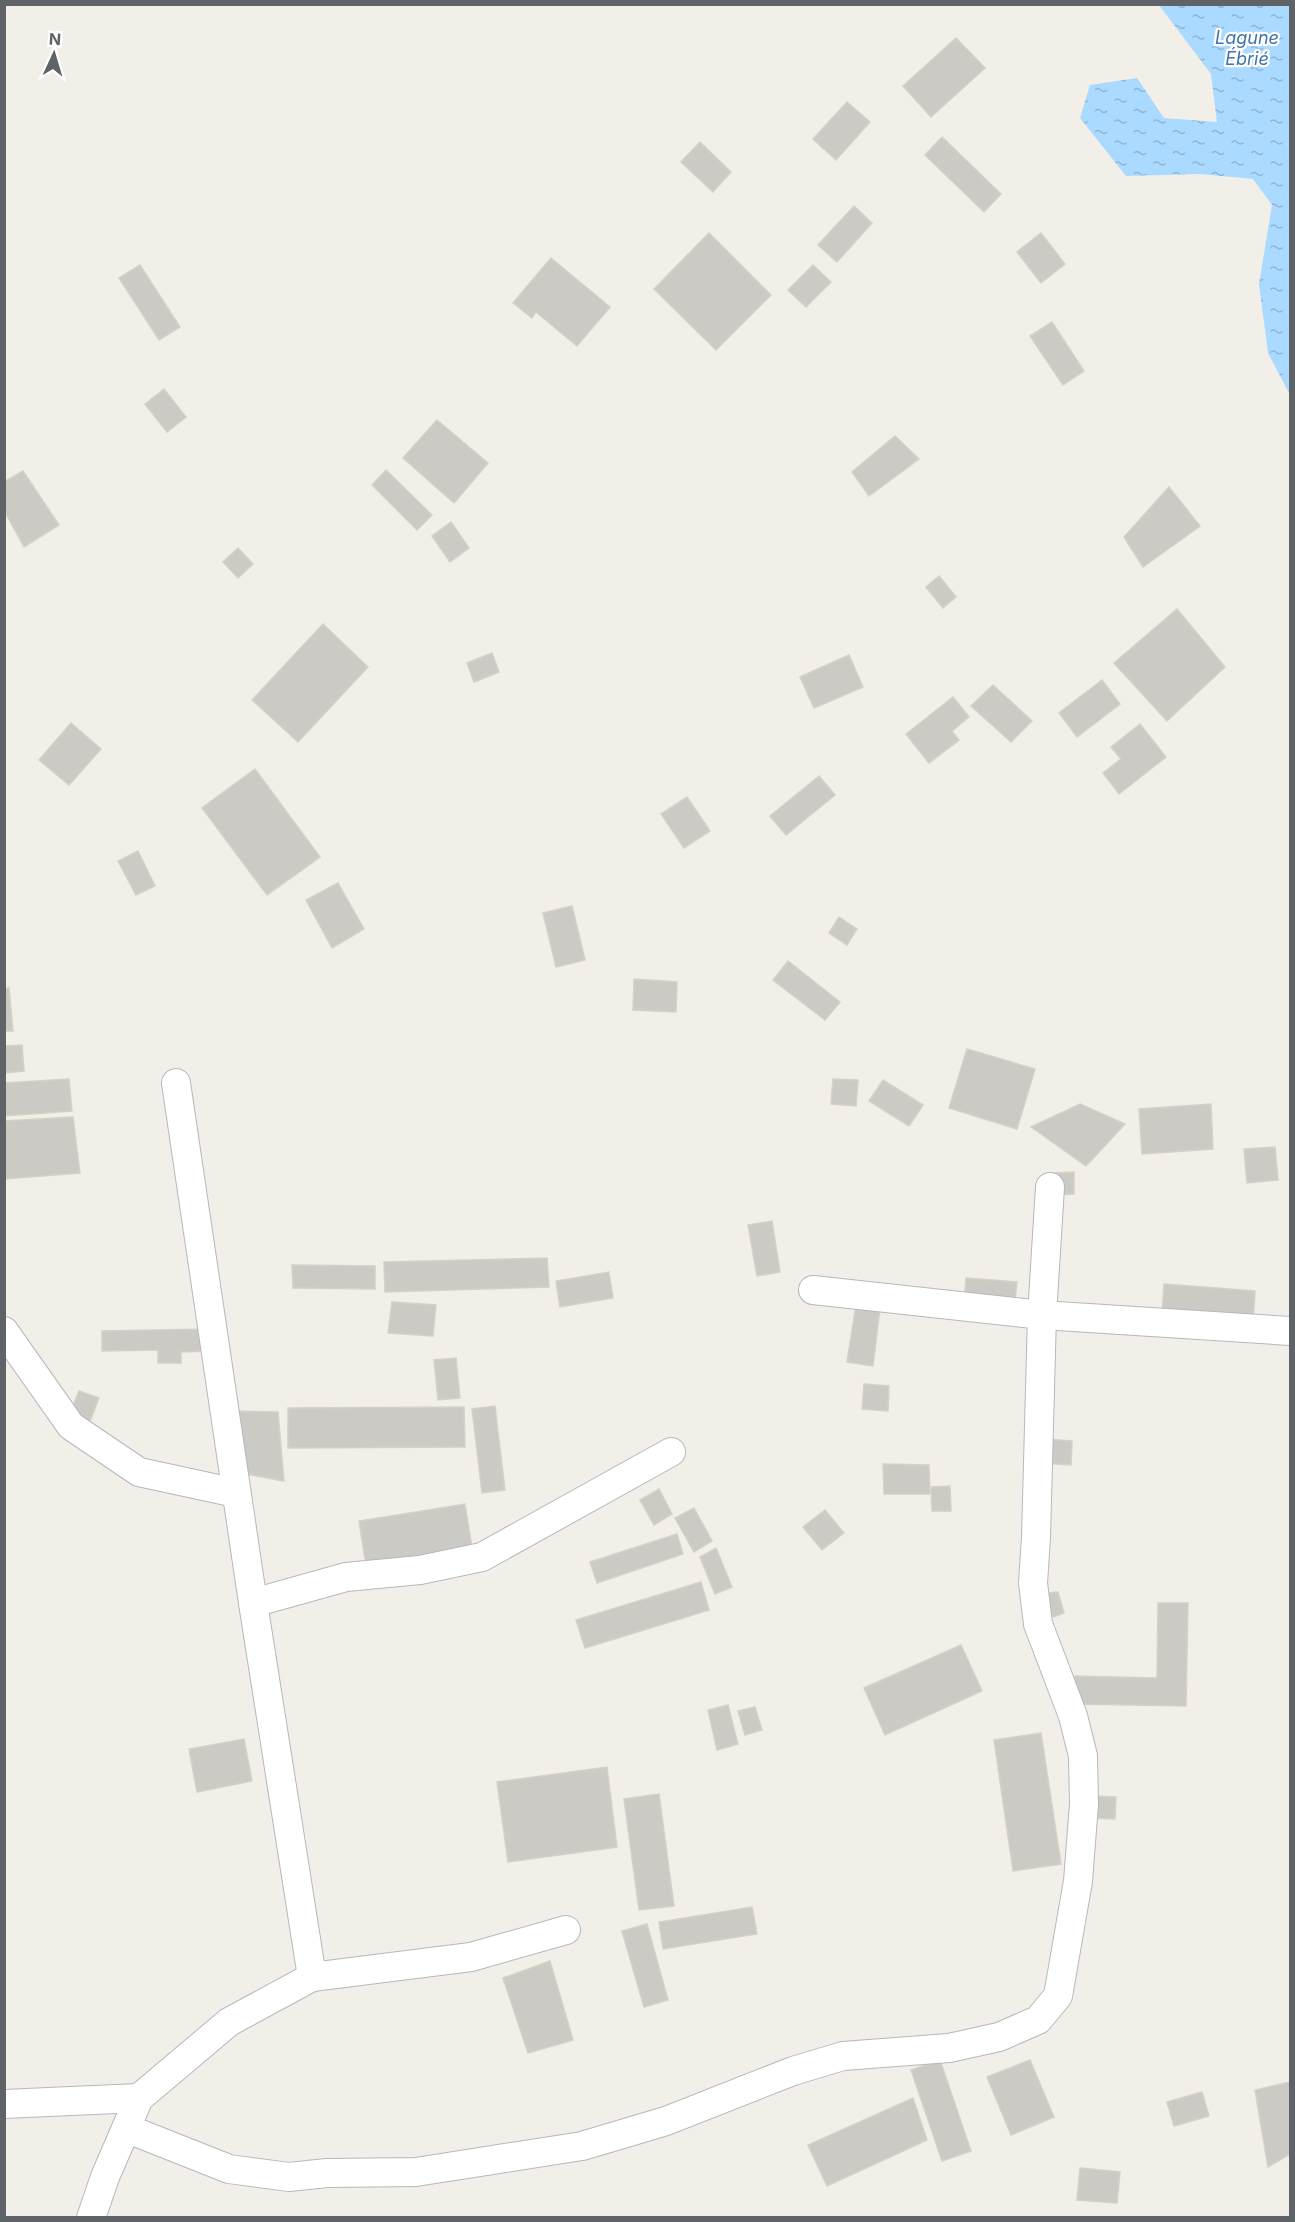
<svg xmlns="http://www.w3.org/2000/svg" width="1295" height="2222" viewBox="0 0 1295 2222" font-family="Inter,sans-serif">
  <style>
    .water { fill: url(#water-ripples) }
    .building { fill: #cccac5; stroke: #d6d1c6; stroke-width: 1.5 }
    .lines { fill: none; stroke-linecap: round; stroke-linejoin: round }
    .street-casing { stroke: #b5b8bc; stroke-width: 30 }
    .street { stroke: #fff; stroke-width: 28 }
    .labels { text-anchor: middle; stroke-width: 4.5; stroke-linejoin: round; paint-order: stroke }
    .water-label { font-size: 18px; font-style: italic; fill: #4174aa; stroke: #fff }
  </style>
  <defs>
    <pattern id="water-ripples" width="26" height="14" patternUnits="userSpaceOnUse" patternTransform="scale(1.5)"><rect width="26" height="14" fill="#aadaff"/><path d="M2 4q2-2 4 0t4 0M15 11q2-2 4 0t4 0" fill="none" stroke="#8eb4d2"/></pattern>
  </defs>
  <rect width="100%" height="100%" fill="#f1efe8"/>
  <polygon class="water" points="1159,5 1290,5 1290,395 1268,353 1259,284 1272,205 1253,179 1200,174 1126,176 1080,118 1090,85 1137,78 1164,118 1217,122 1211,74"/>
  <g class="building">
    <polygon points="956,38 985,68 931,117 903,86"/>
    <polygon points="847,102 870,122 836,160 813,139"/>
    <polygon points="942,137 1001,194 984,212 925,155"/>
    <polygon points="700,142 731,172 713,192 681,162"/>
    <polygon points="854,206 872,223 837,262 818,245"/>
    <polygon points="709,233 771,295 716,350 654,289"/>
    <polygon points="1041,233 1065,264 1041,283 1017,252"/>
    <polygon points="551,258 610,307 577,346 536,312 532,318 513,303"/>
    <polygon points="140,265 180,327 159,340 119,278"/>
    <polygon points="813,265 831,282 806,307 788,290"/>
    <polygon points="1052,322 1084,371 1063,385 1030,336"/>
    <polygon points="164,389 186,417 167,432 145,404"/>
    <polygon points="437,420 488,463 454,503 403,458"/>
    <polygon points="895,436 919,459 869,496 852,472"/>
    <polygon points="386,470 432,515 417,530 372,485"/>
    <polygon points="23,471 59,525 24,547 4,510 4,482"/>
    <polygon points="1169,487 1200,526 1143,567 1124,537"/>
    <polygon points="451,522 469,548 450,562 432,536"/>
    <polygon points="238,548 253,564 238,578 223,562"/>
    <polygon points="939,576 956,597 943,608 926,587"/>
    <polygon points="1177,609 1225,667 1167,721 1114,663"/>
    <polygon points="323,624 368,667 298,742 252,700"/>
    <polygon points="492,653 499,672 474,682 467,663"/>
    <polygon points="849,655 863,687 814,708 800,677"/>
    <polygon points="1102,680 1120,704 1077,737 1059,713"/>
    <polygon points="993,685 1032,721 1011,742 971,706"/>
    <polygon points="953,697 969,717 952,731 959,740 929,763 906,734"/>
    <polygon points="71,723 101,749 69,785 39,760"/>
    <polygon points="1140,724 1166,757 1119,794 1103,773 1121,759 1111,747"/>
    <polygon points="255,769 320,857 267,895 202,808"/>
    <polygon points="819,776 835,795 786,835 770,816"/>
    <polygon points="687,797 710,831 684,848 661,814"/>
    <polygon points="138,851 155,886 136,895 118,861"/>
    <polygon points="338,883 364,929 332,948 306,900"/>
    <polygon points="572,906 585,960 556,967 543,913"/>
    <polygon points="839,917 857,929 847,945 829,933"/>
    <polygon points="788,961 840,1002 825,1020 773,980"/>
    <polygon points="634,979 677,982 676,1012 633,1010"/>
    <polygon points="9,988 13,1031 4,1031 4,989"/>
    <polygon points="22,1045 24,1071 4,1073 4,1046"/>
    <polygon points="967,1049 1035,1069 1017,1129 949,1108"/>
    <polygon points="69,1079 72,1111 4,1116 4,1083"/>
    <polygon points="833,1079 858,1080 856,1106 831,1104"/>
    <polygon points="883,1080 923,1105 909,1126 869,1101"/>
    <polygon points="1080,1104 1125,1124 1086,1166 1031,1127"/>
    <polygon points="1211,1104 1213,1149 1142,1154 1139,1109"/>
    <polygon points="73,1117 80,1173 4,1179 4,1121"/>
    <polygon points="1275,1147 1278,1180 1247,1183 1244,1149"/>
    <polygon points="1074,1172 1074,1194 1054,1195 1053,1173"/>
    <polygon points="772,1221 780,1272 757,1276 748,1225"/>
    <polygon points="547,1258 549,1287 385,1292 384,1262"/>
    <polygon points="292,1265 375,1266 375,1289 293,1288"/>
    <polygon points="609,1272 613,1298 560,1307 556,1281"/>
    <polygon points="966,1278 1017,1282 1014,1308 964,1304"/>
    <polygon points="1164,1284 1255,1291 1253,1323 1162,1317"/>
    <polygon points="392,1302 436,1305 433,1336 388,1333"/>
    <polygon points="856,1305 880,1308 873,1366 847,1362"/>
    <polygon points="209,1329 209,1351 181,1352 181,1363 158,1363 158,1350 102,1351 102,1331"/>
    <polygon points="456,1358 460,1398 438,1400 434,1360"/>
    <polygon points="864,1384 889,1386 888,1411 862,1409"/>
    <polygon points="79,1391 99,1398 90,1421 70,1414"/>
    <polygon points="495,1406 505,1490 482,1493 472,1409"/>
    <polygon points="464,1407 465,1447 288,1448 288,1408"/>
    <polygon points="232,1411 278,1412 284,1481 241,1473"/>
    <polygon points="1043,1439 1072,1441 1071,1465 1042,1463"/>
    <polygon points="883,1464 929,1465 930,1494 884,1494"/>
    <polygon points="950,1486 951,1511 932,1511 931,1487"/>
    <polygon points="659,1489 672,1514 654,1525 640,1500"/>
    <polygon points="465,1504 472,1548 366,1565 359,1521"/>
    <polygon points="694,1508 712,1541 694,1552 675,1518"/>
    <polygon points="825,1510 844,1533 822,1550 803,1527"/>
    <polygon points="677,1534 683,1554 597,1583 590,1562"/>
    <polygon points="716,1548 732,1587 715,1594 700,1557"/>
    <polygon points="701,1582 709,1610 585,1648 576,1620"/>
    <polygon points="1058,1592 1064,1613 1053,1617 1046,1593"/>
    <polygon points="1158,1603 1188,1603 1186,1706 1074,1704 1075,1676 1157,1678"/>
    <polygon points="961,1645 982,1691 885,1735 864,1688"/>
    <polygon points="728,1705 738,1744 717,1750 708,1710"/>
    <polygon points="755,1707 762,1730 745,1735 738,1711"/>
    <polygon points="1041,1733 1061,1864 1013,1871 994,1740"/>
    <polygon points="244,1739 252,1781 197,1792 189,1749"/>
    <polygon points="607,1767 617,1847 508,1862 497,1782"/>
    <polygon points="659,1794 674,1906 639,1910 624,1799"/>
    <polygon points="1094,1796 1116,1797 1115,1819 1093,1818"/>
    <polygon points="752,1907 757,1934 663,1949 659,1922"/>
    <polygon points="647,1924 668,2000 644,2007 622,1931"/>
    <polygon points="550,1961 573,2040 528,2053 503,1978"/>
    <polygon points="940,2060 971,2151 942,2161 911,2070"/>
    <polygon points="1030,2060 1054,2117 1011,2135 987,2077"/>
    <polygon points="1290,2082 1290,2154 1268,2167 1255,2090"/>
    <polygon points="1202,2092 1209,2116 1174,2126 1167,2102"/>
    <polygon points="913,2098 927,2140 827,2186 808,2145"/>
    <polygon points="1080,2168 1120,2172 1117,2203 1077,2200"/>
  </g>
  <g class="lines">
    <g class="street-casing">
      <g id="street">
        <polyline points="176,1083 253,1603 312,1977"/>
        <polyline points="813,1290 1042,1315 1290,1331"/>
        <polyline points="4,1331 71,1426 139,1472 236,1493"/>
        <polyline points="253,1603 346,1577 420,1570 482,1557 671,1452"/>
        <polyline points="4,2104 139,2098"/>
        <polyline points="128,2129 229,2169 289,2177 327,2173 416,2172 582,2146 666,2121 793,2071 843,2056 949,2048 999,2037 1038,2020 1058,1996 1078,1881 1084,1804 1083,1756 1073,1716 1038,1624 1033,1583 1036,1537 1042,1315 1050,1187"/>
        <polyline points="91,2218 105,2177 139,2098 229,2022 312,1977 471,1957 566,1930"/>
      </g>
    </g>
    <use href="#street" class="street"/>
  </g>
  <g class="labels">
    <g class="water-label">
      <text x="1247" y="44">Lagune<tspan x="1247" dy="21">Ébrié</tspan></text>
    </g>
  </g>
  <rect width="1295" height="2222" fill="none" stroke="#5f6368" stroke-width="12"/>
  <g transform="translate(54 54) rotate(4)" stroke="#ffffff" stroke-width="4.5" paint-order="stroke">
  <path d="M0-4.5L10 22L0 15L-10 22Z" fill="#5f6368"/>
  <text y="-9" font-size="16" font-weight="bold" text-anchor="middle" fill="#5f6368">N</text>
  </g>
</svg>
